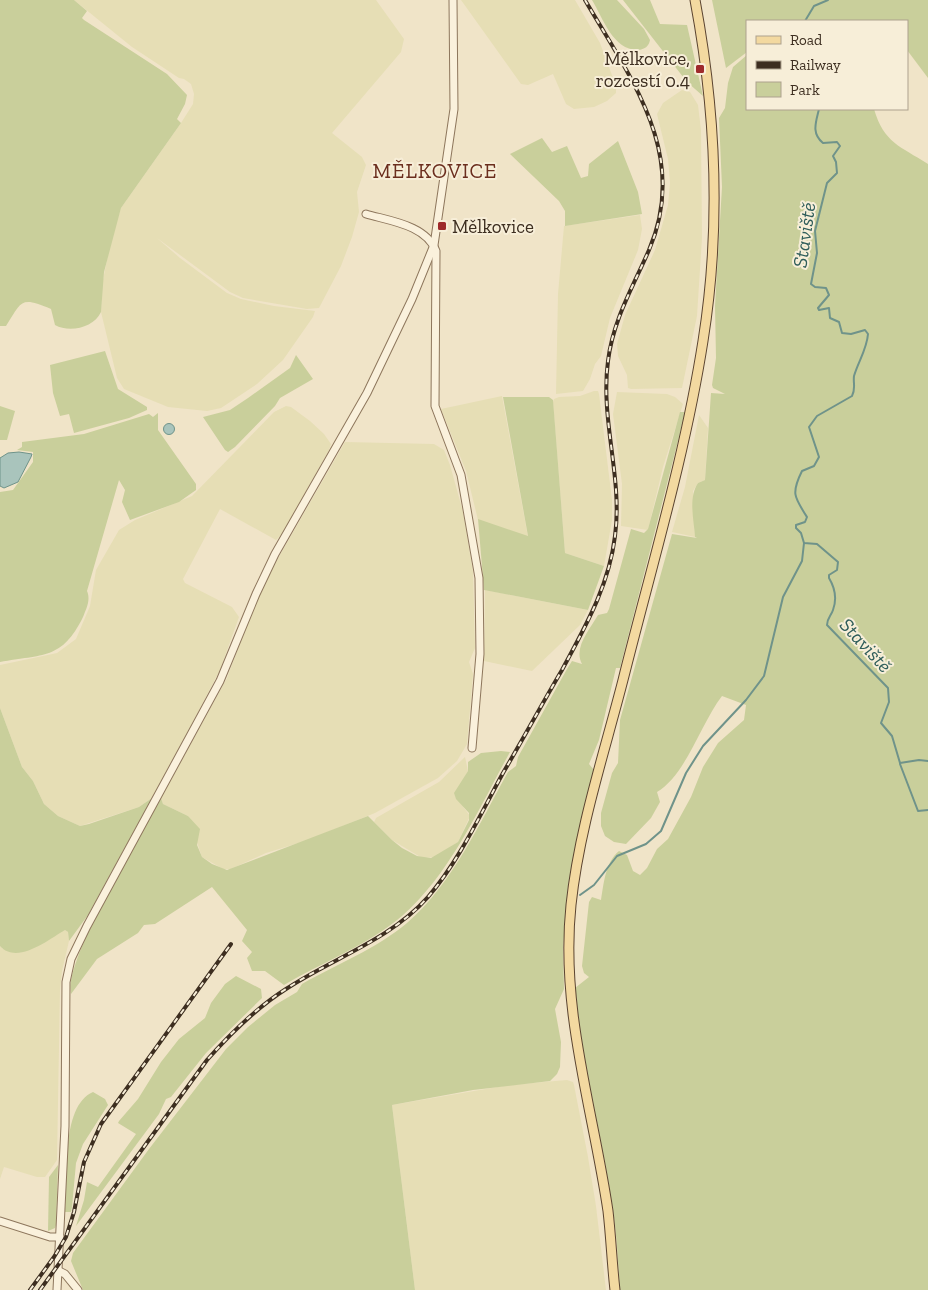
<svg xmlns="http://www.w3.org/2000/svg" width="928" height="1290" viewBox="0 0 928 1290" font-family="'Zilla Slab',serif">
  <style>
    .farmland { fill: #e6deb5 }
    .green { fill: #c9cf9b }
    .water { fill: #a9c4bc; stroke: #6f938a }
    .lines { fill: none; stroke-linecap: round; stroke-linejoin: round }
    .stream { stroke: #6f938a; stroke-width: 2 }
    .minor-casing { stroke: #8d765c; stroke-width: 9 }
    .major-casing { stroke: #5b4430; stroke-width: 11 }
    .minor { stroke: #faf1dc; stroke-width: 7 }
    .major { stroke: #f3d9a0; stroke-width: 9 }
    .rail-casing { stroke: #3d2e20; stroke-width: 4 }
    .rail { stroke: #f7eed8; stroke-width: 2; stroke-dasharray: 5.5; stroke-linecap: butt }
    .poi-dot { fill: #9e2a2b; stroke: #f7eed8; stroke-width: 2 }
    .labels { text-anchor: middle; stroke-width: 4; stroke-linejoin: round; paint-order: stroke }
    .poi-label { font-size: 19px; fill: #3d2e20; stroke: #f7eed8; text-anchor: end }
    .water-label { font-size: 20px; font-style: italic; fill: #2f5d5a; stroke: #f7eed8 }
    .quarter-label { font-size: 21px; letter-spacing: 1px; fill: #6b2e1e; stroke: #f7eed8 }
  </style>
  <rect width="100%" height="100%" fill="#f0e4c8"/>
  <g class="farmland">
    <polygon points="74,0 376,0 404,39 401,52 332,133 362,157 366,165 357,192 359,212 352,237 341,266 319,308 307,309 243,298 230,292 157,238 180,258 227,293 241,299 274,306 315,311 313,317 283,360 257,384 221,408 207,411 168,407 124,389 117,378 101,312 102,285 111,240 121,208 181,123 193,104 194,94 191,84 184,79 179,78 132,47"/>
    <polygon points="461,0 575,0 600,43 616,86 616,93 607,101 594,107 574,109 566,104 553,74 528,85 521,84"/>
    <polygon points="682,90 690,92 698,105 701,130 702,238 697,316 682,388 631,389 628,388 627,375 618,356 617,344 625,315 655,250 668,205 670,183 668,159 657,114 663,103"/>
    <polygon points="640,215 642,229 638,250 610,318 601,356 595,364 590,379 583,391 556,394 558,294 564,226"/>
    <polygon points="594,391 598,391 599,394 612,500 612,520 604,566 565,553 553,402 554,399 559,397 580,396"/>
    <polygon points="617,392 667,394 675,397 683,404 663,467 648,530 621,526 622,484 613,414"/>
    <polygon points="502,396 528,537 478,520 466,471 441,409"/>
    <polygon points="286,406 291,407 310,421 324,434 331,444 329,450 282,534 276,540 220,509 183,579 185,583 232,607 239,617 220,670 164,777 152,798 139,807 80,826 58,816 44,804 33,781 22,767 0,708 0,665 57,653 76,639 90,606 96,570 119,530 135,520 192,496 274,412"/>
    <polygon points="699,415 708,428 705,480 698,483 693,491 695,537 672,532 685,487"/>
    <polygon points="345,442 434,444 444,450 450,465 463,512 473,572 475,648 469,662 473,674 467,744 457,761 438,778 375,813 305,841 266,853 231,869 223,869 202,857 188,816 163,804 161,798 227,678 256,601 273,567"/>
    <polygon points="485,590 588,610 580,625 532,671 484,661"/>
    <polygon points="465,757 468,771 455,796 470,816 458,842 435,857 422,858 392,840 374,822 376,818 439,782"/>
    <polygon points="65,930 68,932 69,941 62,971 60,990 57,1160 45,1177 37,1177 4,1167 0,1179 0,946 3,949"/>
    <polygon points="567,1080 573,1082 574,1085 588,1157 596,1206 606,1290 415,1290 392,1105 509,1085"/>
  </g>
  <g class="green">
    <path d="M0,0H74L87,11L82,18L84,20L167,74L187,95L185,104L177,119L181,123L121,208L104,272L101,312C94,328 69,333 55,325L51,309C20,296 22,301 6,326H0Z"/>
    <path d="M592,0H617L644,29L650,40C649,46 645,49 639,50C613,51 603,18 592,0Z"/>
    <polygon points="623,0 650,0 660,24 687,25 703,96 687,82"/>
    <polygon points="712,0 928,0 928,78 907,50 907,21 747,21 747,52 726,68"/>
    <path d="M747,55V109H874C884,143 900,146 928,164V1290H620C618,1264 617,1236 613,1210C602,1136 582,1063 575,988L589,977L584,973L582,966L589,902L592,897L601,900C604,883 605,863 619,851L627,855L633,871L640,875L647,868L657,849L668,839L691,797L703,767L718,743L744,720L746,705L722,696C701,723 686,775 657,792L660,802L651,818L626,844L614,842L605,836L601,826V813L612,773L618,763L620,720L672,534L697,538L695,537C694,520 688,498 698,483L705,480L711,393L725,394L713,388L712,385L716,358L715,306L722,187L719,118L725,108L728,83L733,67Z"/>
    <polygon points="542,138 552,152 567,146 581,178 588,176 589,164 618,141 638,192 642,214 565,226 565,211 559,201 510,154"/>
    <polygon points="105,351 118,389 147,407 147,410 129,418 74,433 69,414 60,416 53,393 50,365"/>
    <polygon points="296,355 313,379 280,398 275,406 235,447 228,452 225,450 203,417 230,410 248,398 290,368"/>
    <polygon points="503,397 549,397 553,400 565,553 604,566 588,610 484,590 478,519 528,536"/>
    <polygon points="0,406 15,411 7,440 0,440"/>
    <path d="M680,412H685L679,437L620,668H616L599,740L589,764L594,770L576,844L568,886L563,948L564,989L555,1009L561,1042L560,1067L557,1074L550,1081L473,1090L392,1105L415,1290H83L71,1261L73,1253L149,1149L226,1049L248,1027L275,1005L297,992L302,984C337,964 376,949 407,923C453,883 479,824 508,772L516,766L518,757L567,669L572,661L582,664C573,648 590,629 598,615L607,613L609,609L631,529L644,533L648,529Z"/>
    <path d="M158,413V430L196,484V490L179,502L130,520L122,502L125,490L119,480L87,591C91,600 86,609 83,617C62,660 43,654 0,662V492L13,490L33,462V452L17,450L22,447V442L84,434L149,414L153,417Z"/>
    <path d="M0,708L22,767L33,781L44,804L58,816L80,826L89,824L139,807L152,798L88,915L69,941L68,932L65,930C48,940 17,965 0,946Z"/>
    <path d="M501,751L510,752C479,808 451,873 402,916C368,945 323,962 284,985L265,971H252L247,958L252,952L242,941L247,930L212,887L155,924L144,925L138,933L97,959L71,994C63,961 142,833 161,798L163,804L188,816L200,829L197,845L202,857L212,864L227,870L368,816L392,840L402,848L417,856L431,858L458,842L469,820V813L456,799L454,793L468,771V762L481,753Z"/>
    <polygon points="236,976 261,989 262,998 206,1053 171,1097 166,1099 159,1114 76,1226 84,1200 87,1182 98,1187 136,1134 118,1123 119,1121 138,1099 161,1062 179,1039 205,1018 211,1003 225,984"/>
    <path d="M93,1092L105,1099L108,1105L83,1144L76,1163L72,1207L71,1212H65C68,1181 60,1106 93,1092Z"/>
    <polygon points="58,1165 56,1225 55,1228 48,1231 49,1177"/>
  </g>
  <g class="water">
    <circle cx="169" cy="429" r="5.5"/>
    <polygon points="19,452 32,454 31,457 18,482 4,488 0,486 0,458 8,453"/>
  </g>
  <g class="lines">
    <g class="stream">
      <polyline points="805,21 814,6 828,0"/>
      <path d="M819,109C816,122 811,133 823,143L837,142L840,146L833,156L836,162L837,173L827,183L815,231L817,253L811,284L815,287L826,288L829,295L818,308L819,310L829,308L830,318L839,322L842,333L851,334L865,330L868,334C867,349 858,362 854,376C853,383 856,389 852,396L817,416L809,427L819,457L814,466L802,471C791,493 794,497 807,517L805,522L796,525V528L801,533L804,543L817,544L838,562L837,570L829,575V578C835,588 837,599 833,610C831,616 827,618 827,625L888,688L889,702L881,723L892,736L900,763L919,760L928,761"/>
      <polyline points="900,764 918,811 928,810"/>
      <polyline points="580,895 594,885 617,856 646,844 661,831 686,773 703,746 746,700 764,676 783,597 802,561 804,543"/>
    </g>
    <g class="minor-casing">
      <g id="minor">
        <path d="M366,214C390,221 426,225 436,251L435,406L461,475L479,578L480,654L472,748"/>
        <polyline points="0,1221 50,1237 60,1237"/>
        <polyline points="59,1271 65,1274 78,1290"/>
        <polyline points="57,1290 65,1126 66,982 71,959 87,926 220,681 256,594 275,554 367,393 412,299 434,245 454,109 453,0"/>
      </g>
    </g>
    <g class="major-casing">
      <path id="major" d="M615,1290C612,1264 611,1237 608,1211C593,1109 560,1010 571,905C579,829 604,754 623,680C651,568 685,456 703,341C721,228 716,112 695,0"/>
    </g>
    <use href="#minor" class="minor"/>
    <use href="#major" class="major"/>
    <g class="rail-casing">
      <g id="rail">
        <polyline points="30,1290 54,1257 66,1237 74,1212 84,1162 101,1124 231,944"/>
        <path d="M40,1290L207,1060C231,1033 256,1008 286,989C333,958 390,940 428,897C459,861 480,815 503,773C523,739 542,704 562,670C585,627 609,586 615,536C623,478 600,420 608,361C613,320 633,287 649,250C690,155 631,79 585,0"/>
      </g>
    </g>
    <use href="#rail" class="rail"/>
  </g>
  <g class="poi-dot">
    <rect x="695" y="64" width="10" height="10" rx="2.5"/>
    <rect x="437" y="221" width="10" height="10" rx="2.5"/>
  </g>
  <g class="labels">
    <g class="poi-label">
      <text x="690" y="65">Mělkovice,<tspan x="690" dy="22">rozcestí 0.4</tspan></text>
      <text x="452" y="233" text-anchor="start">Mělkovice</text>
    </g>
    <g class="water-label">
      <text transform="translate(804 235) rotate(-82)" y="7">Staviště</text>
      <text transform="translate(866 645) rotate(47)" y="7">Staviště</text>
    </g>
    <g class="quarter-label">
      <text x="435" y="178">MĚLKOVICE</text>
    </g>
  </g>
  <rect x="746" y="20" width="162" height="90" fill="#f7eed8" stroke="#ada18e"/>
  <rect x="756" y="36" width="25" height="8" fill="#f3d9a0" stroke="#ada18e"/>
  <text x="790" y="45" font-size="15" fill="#3d2e20">Road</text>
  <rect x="756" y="61" width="25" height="8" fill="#3d2e20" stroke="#ada18e"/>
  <text x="790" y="70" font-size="15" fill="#3d2e20">Railway</text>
  <rect x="756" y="82" width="25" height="15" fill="#c9cf9b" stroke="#ada18e"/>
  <text x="790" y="95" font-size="15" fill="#3d2e20">Park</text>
</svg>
